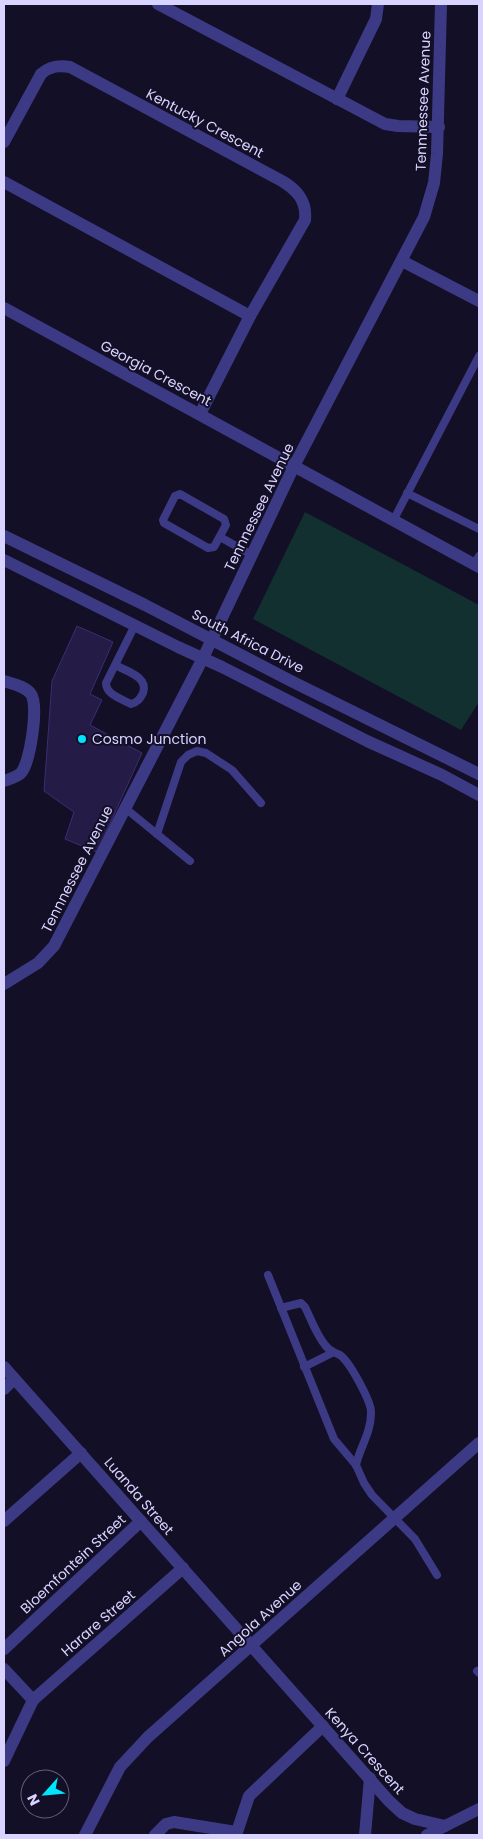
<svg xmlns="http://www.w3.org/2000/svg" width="483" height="1839" viewBox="0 0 483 1839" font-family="Poppins,sans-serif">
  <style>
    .green { fill: #12302f }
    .building { fill: #241b47; stroke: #3b2d73 }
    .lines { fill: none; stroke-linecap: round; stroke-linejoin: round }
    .service { stroke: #3d3a85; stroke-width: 8 }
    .minor { stroke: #3d3a85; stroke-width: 12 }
    .tertiary { stroke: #3d3a85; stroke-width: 12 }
    .poi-dot { fill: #00e5ff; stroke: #130f26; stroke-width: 2 }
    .labels { text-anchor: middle; stroke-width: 4; stroke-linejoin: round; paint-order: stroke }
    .street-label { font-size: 14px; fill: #d9d4ff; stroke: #130f26 }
    .poi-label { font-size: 14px; fill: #d9d4ff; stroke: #130f26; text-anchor: start }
  </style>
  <rect width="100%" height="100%" fill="#130f26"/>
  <polygon class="green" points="305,512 479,605 479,702 461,730 253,619"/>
  <polygon class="building" points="77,626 113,642 90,694 102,700 90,725 142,753 97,852 65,839 74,812 44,791 52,681"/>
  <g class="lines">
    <g class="service">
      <polyline points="407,493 479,529"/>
      <polygon points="180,494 224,519 226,525 214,547 208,548 164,523 163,520 175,496"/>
      <polyline points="393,521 479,356"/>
      <polyline points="220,537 252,555"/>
      <polyline points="474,564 479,556"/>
      <path d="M115,665C126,671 149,677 143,693C140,699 138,702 131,704C122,699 106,695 106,683L135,625"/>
      <polyline points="125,808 190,861"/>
      <polyline points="157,834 181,762 188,755 197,751 206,753 232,770 261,803"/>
      <polyline points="268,1275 334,1439 356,1465 364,1483 372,1495 415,1539 437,1575"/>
      <path d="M281,1308L301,1303L305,1307C311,1319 316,1334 325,1345C331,1353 333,1351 340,1355C350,1362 372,1403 371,1413C371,1433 360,1447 356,1465"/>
      <polyline points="304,1367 332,1353"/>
      <polyline points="477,1671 479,1673"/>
    </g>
    <g class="minor">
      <polyline points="158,4 385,124 398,126 439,127"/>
      <polyline points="337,99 376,19 378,4"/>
      <path d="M4,142L41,74C50,66 59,65 70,67L282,181C297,190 307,201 305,220L250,316L200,414"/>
      <polyline points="4,182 250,316"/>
      <polyline points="402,261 479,301"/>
      <polyline points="4,308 479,567"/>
      <path d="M4,681C13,684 25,686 31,694C39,706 30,763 21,773C17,777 9,779 4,781"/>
      <polyline points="4,984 38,963 54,946 203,658"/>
      <polyline points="4,1367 389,1801 402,1813 415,1819 445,1826 479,1809"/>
      <polyline points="4,1389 14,1379"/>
      <polyline points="4,1521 81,1453"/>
      <polyline points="4,1649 141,1521"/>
      <polyline points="4,1669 33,1700"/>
      <polyline points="4,1761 33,1700 183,1568"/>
      <polyline points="85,1835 120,1767 148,1737 479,1443"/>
      <polyline points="155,1835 166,1824 174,1822 236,1832"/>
      <polyline points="236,1835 249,1796 323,1726"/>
      <polyline points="365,1835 370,1778"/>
      <polyline points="427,1835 445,1826"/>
    </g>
    <g class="tertiary">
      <polyline points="4,536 145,605 291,681 479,774"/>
      <polyline points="4,560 178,647 222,667 367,741 442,775 479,795"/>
      <polyline points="203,658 294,466 424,217 434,183 437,154 441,4"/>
    </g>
  </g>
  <circle class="poi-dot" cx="82" cy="739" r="5"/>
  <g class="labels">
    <g class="street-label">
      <text transform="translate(423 101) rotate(-88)" y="5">Tennnessee Avenue</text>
      <text transform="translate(205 123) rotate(28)" y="5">Kentucky Crescent</text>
      <text transform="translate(156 373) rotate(28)" y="5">Georgia Crescent</text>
      <text transform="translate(259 507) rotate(-64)" y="5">Tennnessee Avenue</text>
      <text transform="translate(248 641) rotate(27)" y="5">South Africa Drive</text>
      <text transform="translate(77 869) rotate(-63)" y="5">Tennnessee Avenue</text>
      <text transform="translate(139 1496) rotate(49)" y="5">Luanda Street</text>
      <text transform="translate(73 1564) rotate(-43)" y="5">Bloemfontein Street</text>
      <text transform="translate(260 1618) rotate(-42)" y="5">Angola Avenue</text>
      <text transform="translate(98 1623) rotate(-41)" y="5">Harare Street</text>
      <text transform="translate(365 1751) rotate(48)" y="5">Kenya Crescent</text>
    </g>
    <g class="poi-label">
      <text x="92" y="744">Cosmo Junction</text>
    </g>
  </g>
  <rect width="483" height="1839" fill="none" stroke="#d9d4ff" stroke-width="10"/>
  <g transform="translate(45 1794) rotate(243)"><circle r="24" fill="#130f26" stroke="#625e7d"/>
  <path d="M0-4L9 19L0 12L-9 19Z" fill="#00e5ff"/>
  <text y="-8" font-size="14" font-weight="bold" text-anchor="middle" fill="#d9d4ff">N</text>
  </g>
</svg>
